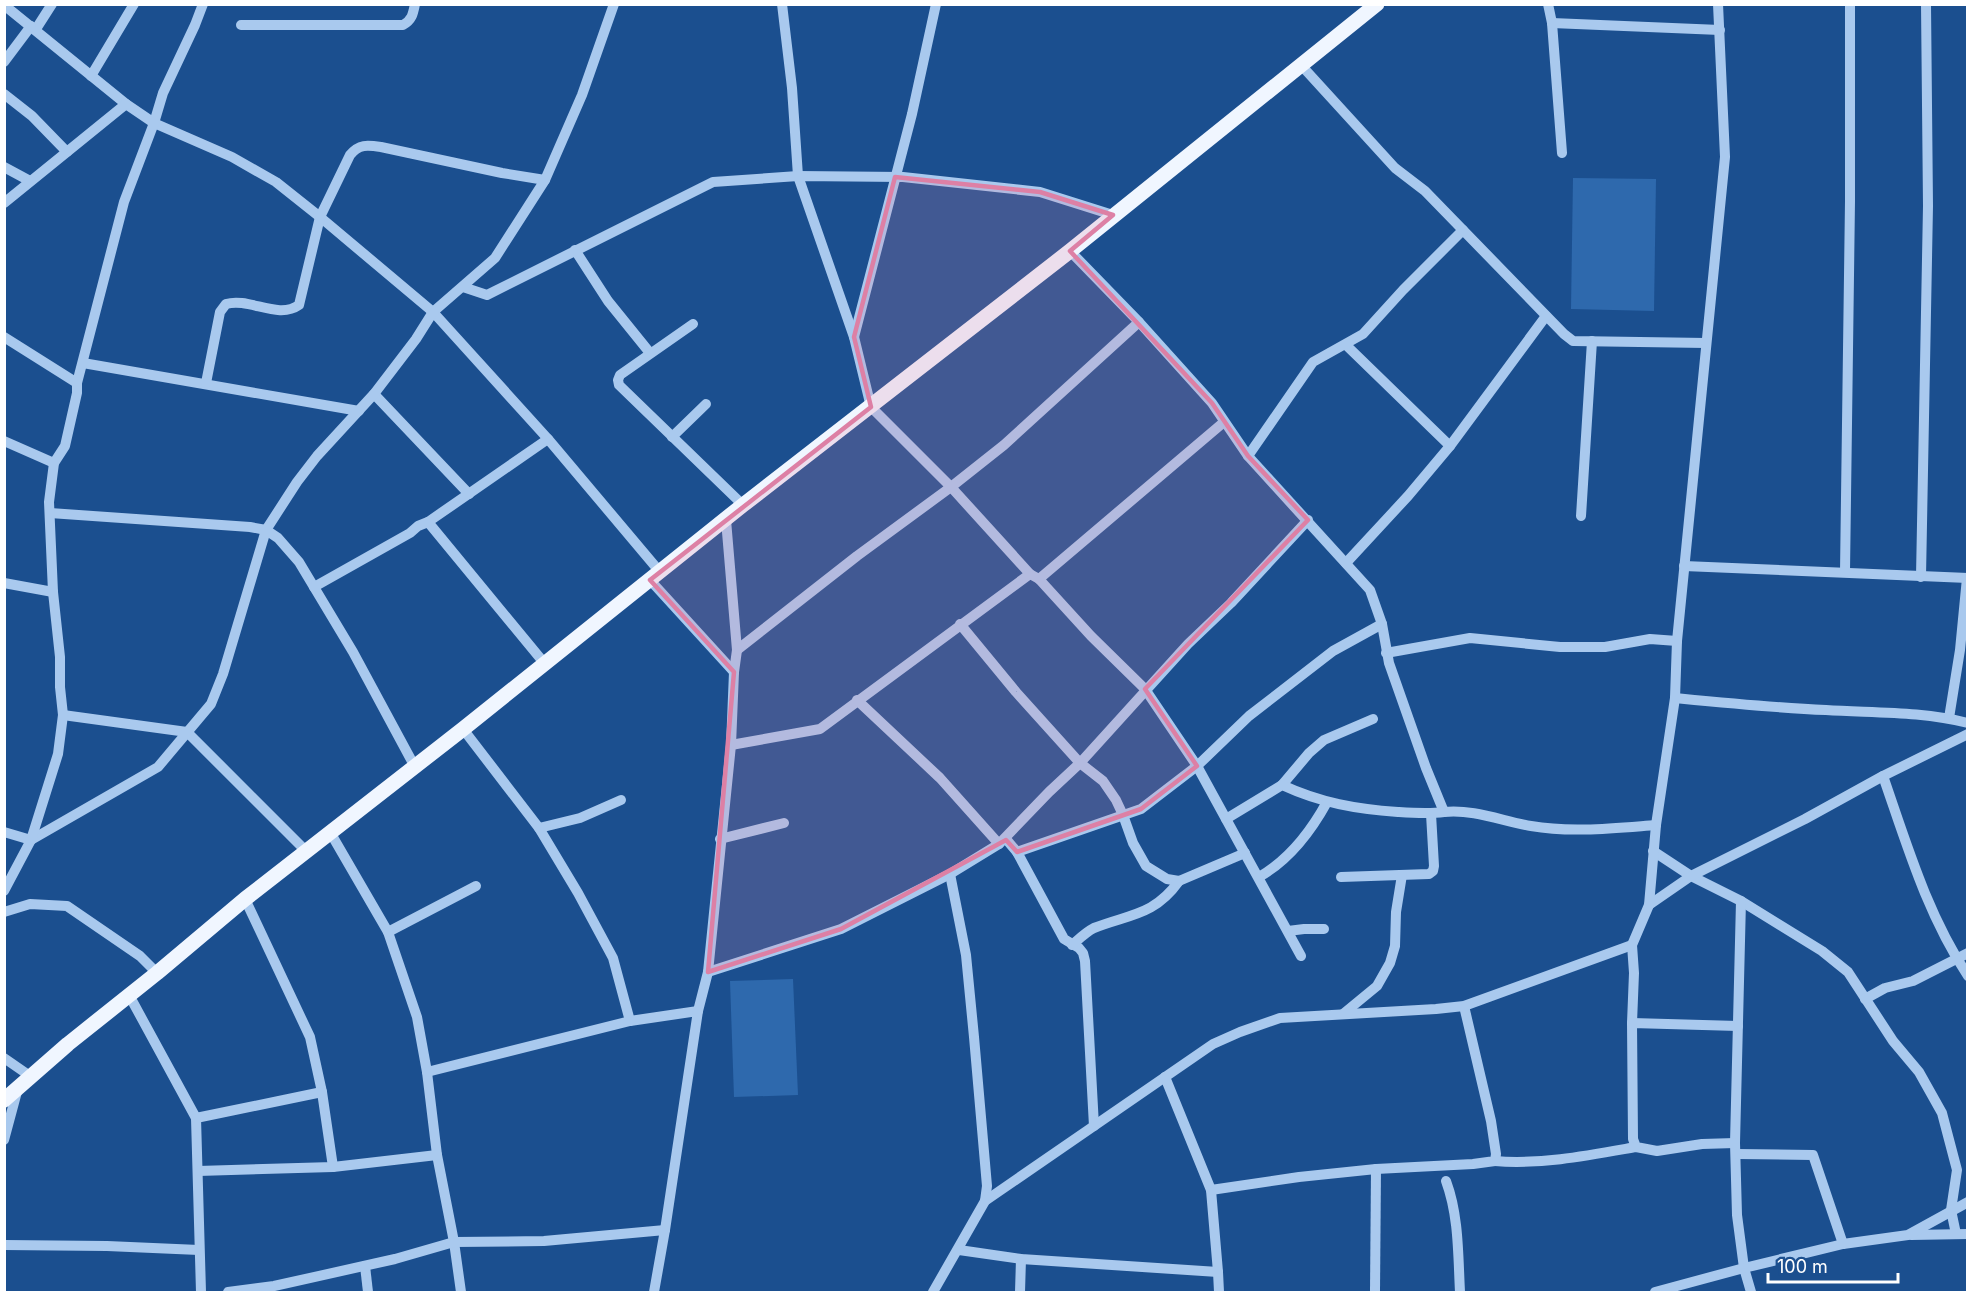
<svg xmlns="http://www.w3.org/2000/svg" width="1972" height="1297" viewBox="0 0 1972 1297" font-family="Inter,sans-serif">
  <style>
    .garden { fill: #2e69ad }
    .lines { fill: none; stroke-linecap: round; stroke-linejoin: round }
    .minor { stroke: #a9c9ee; stroke-width: 10 }
    .major { stroke: #f0f6ff; stroke-width: 15 }
    .marked { fill: #dd80a5; fill-opacity: 0.2; stroke: #dd80a5; stroke-width: 4.5; stroke-linejoin: round }
  </style>
  <rect width="100%" height="100%" fill="#1b4f8f"/>
  <g class="garden">
    <polygon points="1573,178 1656,179 1654,311 1571,309"/>
    <polygon points="793,979 798,1095 734,1097 730,981"/>
  </g>
  <g class="lines">
    <g class="minor">
      <polyline points="782,4 792,88 798,176 854,337 871,407 951,487 1030,574 1039,579 1091,636 1145,689 1197,766 1301,956"/>
      <polyline points="1548,4 1552,23 1562,153"/>
      <polyline points="4,5 126,104 154,123 232,157 276,182 320,217 433,312 548,439 660,572"/>
      <polyline points="1552,23 1720,30"/>
      <path d="M241,25H403C412,20 413,14 415,4"/>
      <polyline points="36,29 52,4"/>
      <polyline points="4,62 31,26"/>
      <polyline points="1301,65 1395,168 1425,191 1564,334 1573,341 1706,343"/>
      <polyline points="91,76 134,4"/>
      <polyline points="4,94 32,116 67,152"/>
      <polyline points="4,167 30,181"/>
      <polyline points="4,203 126,104"/>
      <polyline points="575,250 608,301 650,353"/>
      <path d="M1070,251L1139,322L1212,403L1248,456L1370,590L1382,624L1389,663L1426,768L1444,812C1474,809 1502,821 1531,826C1571,833 1616,828 1656,825"/>
      <polyline points="463,287 487,295 713,182 798,176 903,177 1040,192 1113,215"/>
      <polyline points="693,324 620,375 618,380 619,385 743,505"/>
      <polyline points="4,337 77,383"/>
      <polyline points="854,337 912,114 936,4"/>
      <polyline points="1346,345 1450,446"/>
      <polyline points="83,363 359,411"/>
      <path d="M206,383L220,312L226,304C249,297 278,320 299,305L320,217L350,155C359,144 367,145 381,147L502,173L545,180"/>
      <polyline points="374,394 469,494"/>
      <polyline points="672,437 706,404"/>
      <polyline points="4,441 54,463"/>
      <polyline points="1248,456 1313,362 1363,334 1403,290 1463,230"/>
      <polyline points="50,513 250,527 266,530 278,538 299,562 353,652 415,767"/>
      <polyline points="1581,516 1592,341"/>
      <polyline points="428,522 545,664"/>
      <polyline points="1346,563 1408,496 1450,446 1546,316"/>
      <polyline points="1684,566 1968,578"/>
      <polyline points="1845,572 1850,201 1850,4"/>
      <polyline points="1921,577 1928,206 1926,4"/>
      <polyline points="1039,579 1224,422"/>
      <polyline points="650,580 734,672"/>
      <polyline points="4,583 53,592"/>
      <polyline points="314,587 410,533 418,526 428,522 548,439"/>
      <polyline points="960,624 1016,692 1080,763 1103,781 1116,800 1123,815 1133,843 1146,866 1167,879 1179,881 1245,853"/>
      <polyline points="737,650 857,556 951,487 1004,445 1139,322"/>
      <polyline points="1386,653 1470,638 1560,647 1605,647 1650,639 1677,641"/>
      <path d="M1675,698C1726,703 1776,708 1826,710C1873,713 1922,711 1968,723"/>
      <polyline points="857,700 940,778 999,844"/>
      <polyline points="63,715 187,732 306,851"/>
      <polyline points="1949,718 1960,650 1967,578"/>
      <polyline points="463,729 539,828 578,893 613,958 630,1021"/>
      <polyline points="731,745 820,729 1030,574"/>
      <path d="M1883,776C1907,845 1927,914 1968,976"/>
      <polyline points="1282,785 1309,753 1324,740 1373,719"/>
      <path d="M1226,819L1282,785C1321,803 1356,809 1398,812C1414,813 1429,814 1444,812"/>
      <polyline points="539,828 580,818 621,800"/>
      <polyline points="4,832 31,840 158,767 211,704 223,674 266,530 297,482 317,456 374,394 416,339 433,312 495,258 545,180 582,95 614,4"/>
      <polyline points="330,832 388,932 417,1017 427,1072 437,1155 454,1242 461,1292"/>
      <polyline points="720,839 784,823"/>
      <polyline points="1006,839 1017,852 1064,939 1079,948 1083,953 1085,961 1094,1126"/>
      <polyline points="1653,851 1691,876 1741,901 1822,951 1848,972 1893,1041 1919,1072 1942,1113 1957,1170 1951,1210 1956,1234"/>
      <polyline points="1017,852 1141,809 1197,766 1249,716 1333,651 1382,624"/>
      <polyline points="950,874 966,955 974,1037 987,1186 985,1201"/>
      <path d="M1259,877C1289,860 1310,833 1327,802"/>
      <polyline points="1341,877 1429,874 1433,871 1434,866 1431,814"/>
      <polyline points="4,891 31,840 58,754 63,715 60,687 60,657 53,592 49,502 54,463 65,446 77,393 77,383 124,202 154,123 163,93 195,25 203,4"/>
      <polyline points="245,899 310,1037 322,1092 333,1167"/>
      <polyline points="1741,901 1735,1143 1737,1215 1744,1268 1751,1292"/>
      <polyline points="1649,905 1691,876 1805,819 1883,776 1968,734"/>
      <polyline points="4,912 30,904 67,906 140,956 157,973"/>
      <polyline points="1288,931 1304,929 1324,929"/>
      <polyline points="388,932 476,886"/>
      <path d="M1072,945C1079,939 1086,932 1094,928C1129,914 1154,916 1179,881"/>
      <polyline points="708,972 841,929 950,874 999,844 1049,792 1080,763 1188,644 1231,603 1308,520"/>
      <polyline points="129,995 196,1118 201,1292"/>
      <polyline points="1865,999 1885,988 1913,981 1968,953"/>
      <polyline points="1343,1014 1377,986 1390,963 1395,946 1396,912 1402,875"/>
      <polyline points="1632,1023 1634,973 1632,945 1649,905 1656,825 1675,698 1677,641 1725,157 1718,4"/>
      <polyline points="4,1058 30,1076"/>
      <polyline points="427,1072 630,1021 698,1011"/>
      <polyline points="1165,1077 1211,1190 1218,1272 1219,1292"/>
      <polyline points="196,1118 322,1092"/>
      <polyline points="4,1140 18,1088"/>
      <polyline points="1735,1143 1702,1144 1657,1151 1636,1147 1633,1139 1632,1023 1738,1026"/>
      <polyline points="1737,1154 1813,1155 1843,1244"/>
      <path d="M1495,1161C1541,1165 1591,1155 1636,1147"/>
      <polyline points="198,1171 333,1167 437,1155"/>
      <path d="M1446,1181C1459,1216 1458,1255 1460,1292"/>
      <polyline points="1211,1190 1299,1177 1376,1169 1473,1164 1495,1161 1496,1154 1491,1121 1464,1006"/>
      <polyline points="1911,1235 1968,1234"/>
      <polyline points="4,1245 107,1246 199,1250"/>
      <polyline points="959,1250 1021,1259 1218,1272"/>
      <polyline points="365,1266 368,1292"/>
      <polyline points="228,1292 274,1286 395,1259 454,1242 544,1241 665,1230"/>
      <polyline points="654,1292 665,1230 698,1011 708,972 731,745 734,672 737,650 726,520"/>
      <polyline points="933,1292 985,1201 1213,1044 1240,1032 1280,1018 1436,1009 1464,1006 1632,945"/>
      <polyline points="1020,1292 1021,1259"/>
      <polyline points="1375,1292 1376,1169"/>
      <polyline points="1655,1292 1744,1268 1843,1244 1908,1235 1968,1202"/>
    </g>
    <polyline class="major" points="4,1100 68,1044 157,973 245,899 463,729 743,505 1070,251 1377,4"/>
  </g>
  <path class="marked" d="M895,177L1040,192L1113,215L1070,251L1212,403L1248,456L1308,520L1145,689L1197,766L1141,809L1017,852L1006,840L841,929L708,972L734,672L650,580L871,407L854,337Z"/>
  <rect width="1972" height="1297" fill="none" stroke="#ffffff" stroke-width="12"/>
  <path d="M1768 1273v9h130v-9" fill="none" stroke="#ffffff" stroke-width="3"/>
  <text x="1777" y="1273" font-size="18" fill="#ffffff" stroke="#1b4f8f" stroke-width="4.5" paint-order="stroke">100 m</text>
</svg>
